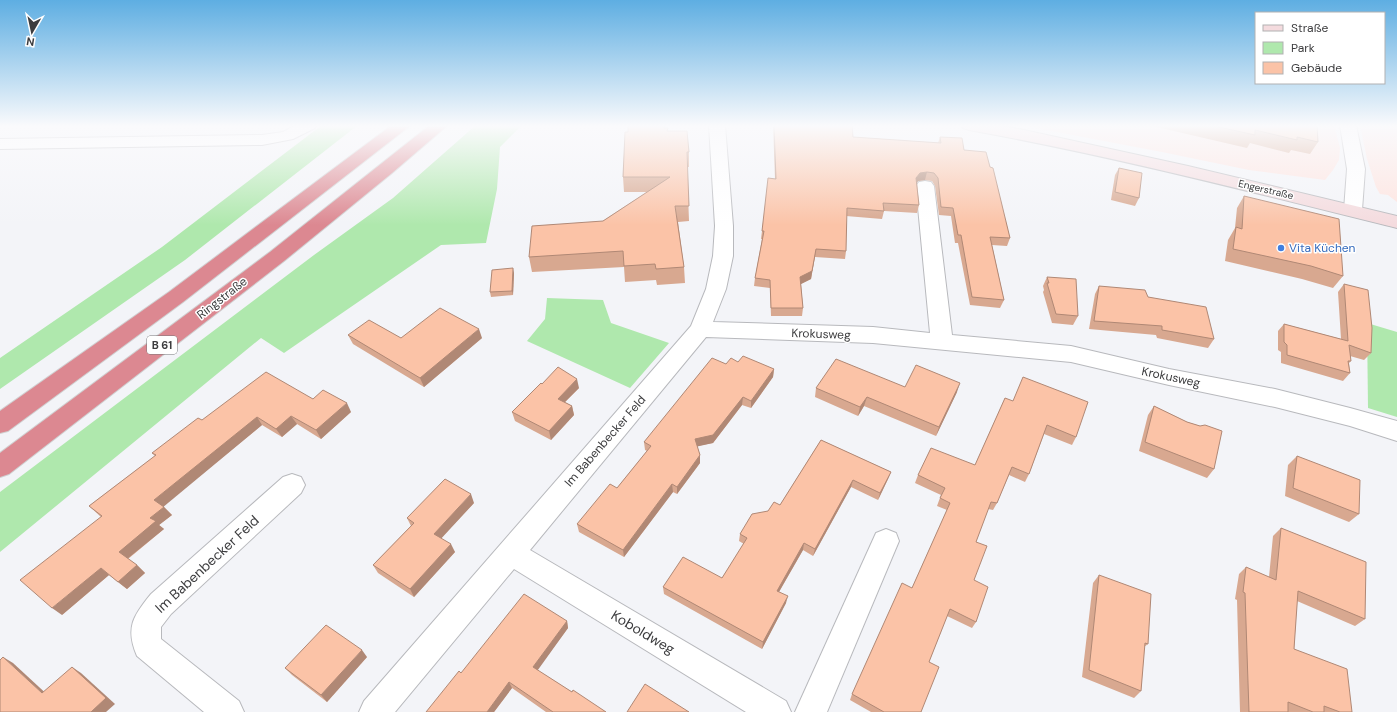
<svg xmlns="http://www.w3.org/2000/svg" width="1397" height="712" viewBox="0 0 1397 712" font-family="'DM Sans',sans-serif">
  <style>
    .commercial { fill: #fee3de }
    .green { fill: #afe8ad }
    .lines { fill: none; stroke-linecap: round; stroke-linejoin: round }
    .street-casing { stroke: #b8b9bd; stroke-width: 2 }
    .secondary-casing { stroke: #b8b9bd; stroke-width: 2 }
    .highway-casing { stroke: #d0d0d1; stroke-width: 2 }
    .street { fill: #fff; fill-rule: evenodd }
    .secondary { fill: #f4dbde; fill-rule: evenodd }
    .highway { fill: #dc8891; fill-rule: evenodd }
    .wall { fill: #d8a890 }
    .shaded-wall { fill: #b08875 }
    .building { fill: #fbc3a7; stroke: #b08875 }
    .shop-dot { fill: #3f7fe0; stroke: #fff; stroke-width: 1.5 }
    .labels { text-anchor: middle; stroke-width: 3; stroke-linejoin: round; paint-order: stroke }
    .far-street-label { font-size: 10px; fill: #3c3c3e; stroke: #fff }
    .shield { fill: #fff; stroke: #767678; stroke-width: 1 }
    .shield-label { font-size: 11px; font-weight: bold; fill: #3c3c3e }
    .shop-label { font-size: 12px; fill: #366cbe; stroke: #fff; text-anchor: start }
    .street-label { font-size: 12px; fill: #3c3c3e; stroke: #fff }
    .near-street-label { font-size: 14px; fill: #3c3c3e; stroke: #fff }
  </style>
  <rect width="100%" height="100%" fill="#f3f4f8"/>
  <g class="commercial">
    <polygon points="1020,125 1334,125 1340,148 1339,160 1333,170 1325,180 1249,170 1162,152"/>
    <polygon points="1360,125 1397,125 1397,202 1388,195 1380,194 1376,187 1367,159"/>
  </g>
  <g class="green">
    <polygon points="322,125 358,125 185,260 0,389 0,358 162,247"/>
    <polygon points="476,125 522,125 500,147 497,189 486,243 441,245 284,353 261,338 0,552 0,492 314,255 393,198"/>
    <polygon points="547,298 603,300 611,323 669,343 630,388 527,341 545,319"/>
    <polygon points="1367,323 1397,332 1397,417 1368,408"/>
  </g>
  <g class="lines">
    <g class="street-casing">
      <g id="street">
        <polygon points="296,125 317,125 315,128 293,139 262,145 0,149 0,139 262,135 283,132"/>
        <polygon points="709,125 725,125 733,226 733,256 726,289 713,322 873,327 930,333 916,186 919,182 925,181 931,182 934,186 952,335 1071,346 1169,369 1275,389 1350,408 1397,421 1397,441 1350,426 1275,407 1169,385 1071,362 873,343 706,337 530,550 786,701 791,712 746,712 514,569 395,712 359,712 364,701 691,326 706,289 713,256 715,226"/>
        <polygon points="1340,125 1356,125 1365,169 1362,210 1359,214 1353,215 1347,214 1344,210 1347,169"/>
        <path d="M292,474L301,477L305,485L301,493L171,614L161,627V639L239,701L244,712H204L137,656C125,628 133,616 151,594L283,477Z"/>
        <polygon points="886,529 896,533 899,541 827,712 795,712 876,533"/>
      </g>
    </g>
    <g class="secondary-casing">
      <path id="secondary" d="M961,125H997L1024,130L1188,166L1397,216V228C1255,193 1113,156 969,130L963,128Z"/>
    </g>
    <g class="highway-casing">
      <g id="highway">
        <polygon points="392,125 411,125 183,302 8,431 0,433 0,411 169,292"/>
        <polygon points="430,125 448,125 392,173 284,261 9,474 0,477 0,453 270,252"/>
      </g>
    </g>
    <use href="#street" class="street"/>
    <use href="#secondary" class="secondary"/>
    <use href="#highway" class="highway"/>
  </g>
  <g class="wall">
    <polygon points="665,125 665,128 689,152 689,167 687,167 689,221 678,222 684,267 685,283 657,285 656,280 625,282 624,267 532,272 529,257 603,221 647,192 624,192 623,177 628,132"/>
    <polygon points="773,125 852,125 853,137 938,143 940,137 964,150 990,167 1010,238 1007,246 992,245 1004,300 1000,308 970,305 958,243 955,243 951,216 939,215 935,186 932,181 925,180 918,181 917,183 919,205 917,213 884,211 882,219 846,216 846,251 845,259 815,257 811,279 801,284 803,308 802,316 771,316 770,288 754,286 755,278 762,239 761,239 762,231 775,179"/>
    <polygon points="1148,125 1317,125 1318,142 1310,154 1291,150 1289,153 1250,143 1247,148"/>
    <polygon points="1119,168 1139,198 1135,206 1111,200 1115,175"/>
    <polygon points="1244,196 1343,276 1333,288 1302,279 1225,261 1228,240 1235,228 1237,208"/>
    <polygon points="514,273 513,295 491,297 490,292"/>
    <polygon points="1047,277 1078,316 1073,325 1052,323 1043,292 1044,290 1043,286"/>
    <polygon points="1344,284 1371,353 1364,360 1350,356 1351,361 1349,363 1350,373 1343,381 1281,363 1281,352 1278,350 1278,331 1284,324 1341,339 1338,292"/>
    <polygon points="1099,286 1148,297 1214,339 1208,348 1157,338 1156,335 1089,329 1095,294"/>
    <polygon points="348,335 401,338 482,338 424,387 353,344"/>
    <polygon points="738,362 774,369 773,377 751,408 742,405 713,443 697,446 700,455 700,463 677,494 673,492 624,557 579,532 577,524 617,488 647,451 645,450 644,442 726,364"/>
    <polygon points="542,384 579,388 565,402 572,406 574,415 551,440 515,421 512,412"/>
    <polygon points="905,387 957,392 936,436 864,406 858,416 815,397 816,388"/>
    <polygon points="1005,398 1076,437 1072,445 1044,434 1029,474 1025,482 1009,475 997,503 993,510 988,509 976,542 974,580 976,622 972,628 947,616 929,662 921,712 871,712 850,700 852,694 912,588 947,510 937,506 941,495 915,483 918,475 975,465"/>
    <polygon points="313,399 351,412 321,439 297,424 282,437 262,425 163,506 172,515 159,525 164,529 128,559 137,565 145,573 127,589 109,575 62,615 101,517 89,506 155,456 152,453 202,420"/>
    <polygon points="1154,406 1187,422 1200,426 1214,469 1207,478 1139,451 1148,415"/>
    <polygon points="821,440 891,472 888,479 878,500 851,487 813,556 803,550 779,592 786,603 762,649 664,594 663,587 722,578 744,544 739,541 740,534 768,511 780,505"/>
    <polygon points="1297,456 1359,514 1349,522 1285,496 1288,465"/>
    <polygon points="474,503 441,538 455,552 414,597 378,573 373,565 411,526 407,518"/>
    <polygon points="1281,528 1365,619 1355,626 1297,601 1294,649 1352,712 1240,712 1237,600 1235,599 1239,574 1246,567 1269,577 1273,536"/>
    <polygon points="1099,575 1148,644 1144,647 1141,691 1134,698 1082,677 1093,583"/>
    <polygon points="567,621 568,628 537,670 572,692 606,712 546,712 512,688 494,712 426,712 461,673"/>
    <polygon points="367,657 327,702 292,675 285,668"/>
  </g>
  <g class="shaded-wall">
    <polygon points="927,172 925,180 918,181 915,186 916,178 920,173"/>
    <polygon points="816,249 811,279 799,285 800,277"/>
    <polygon points="513,268 514,273 513,295 512,291"/>
    <polygon points="479,329 482,338 424,387 420,378"/>
    <polygon points="774,369 773,377 751,408 751,401"/>
    <polygon points="577,379 579,388 559,408 558,399"/>
    <polygon points="960,383 957,392 936,436 939,427"/>
    <polygon points="743,397 742,405 713,443 695,447 695,439"/>
    <polygon points="867,397 864,406 858,416 860,407"/>
    <polygon points="347,403 351,412 321,439 316,430"/>
    <polygon points="572,406 574,415 551,440 549,431"/>
    <polygon points="291,416 297,424 282,437 276,429"/>
    <polygon points="257,417 262,425 162,508 154,500"/>
    <polygon points="700,455 700,463 677,494 677,487"/>
    <polygon points="891,472 888,479 878,500 880,493"/>
    <polygon points="853,480 851,487 813,556 815,549"/>
    <polygon points="672,484 673,492 624,557 623,550"/>
    <polygon points="471,494 474,503 438,542 434,534"/>
    <polygon points="164,507 172,515 159,525 164,529 127,559 119,552 150,518"/>
    <polygon points="804,543 803,550 776,597 777,591"/>
    <polygon points="451,544 455,552 414,597 410,589"/>
    <polygon points="137,565 145,573 127,589 118,582"/>
    <polygon points="101,568 109,575 62,615 52,608"/>
    <polygon points="788,596 786,603 762,649 763,642"/>
    <polygon points="567,621 568,628 535,674 533,667"/>
    <polygon points="362,650 367,657 327,702 321,695"/>
    <polygon points="3,657 13,663 52,699 42,693"/>
    <polygon points="72,667 81,673 115,704 106,712 91,712"/>
    <polygon points="509,682 512,688 494,712 487,712"/>
  </g>
  <g class="building">
    <polygon points="628,125 664,125 664,128 668,128 667,131 687,131 689,152 687,152 689,206 675,206 684,267 656,269 655,264 624,266 623,251 529,257 532,226 603,221 670,177 623,177 625,132 628,132"/>
    <polygon points="774,125 852,125 853,137 941,143 940,137 962,138 964,150 986,152 990,167 993,168 1010,238 990,237 1004,300 972,297 961,235 958,235 953,208 941,207 938,178 934,173 927,172 920,173 916,178 919,205 883,203 884,211 847,208 846,251 816,249 812,271 800,277 803,308 771,308 770,280 755,278 764,231 762,231 768,178 776,179"/>
    <polygon points="1210,125 1317,125 1318,142 1297,137 1297,140 1255,130 1255,135"/>
    <polygon points="1119,168 1142,173 1139,198 1115,192"/>
    <polygon points="1244,196 1339,219 1343,276 1311,266 1233,249 1236,227 1242,229"/>
    <polygon points="513,268 512,291 490,292 492,270"/>
    <polygon points="1047,277 1076,279 1078,316 1056,314 1047,283 1049,283"/>
    <polygon points="1344,284 1368,290 1372,328 1371,353 1349,345 1351,361 1348,361 1350,373 1287,355 1287,345 1284,342 1284,324 1348,341"/>
    <polygon points="1099,286 1145,290 1148,297 1206,307 1214,339 1162,330 1162,326 1094,321"/>
    <polygon points="440,308 479,329 420,378 348,335 369,320 401,338"/>
    <polygon points="743,356 774,369 751,401 743,397 713,435 695,439 700,455 677,487 672,484 623,550 577,524 610,484 617,488 651,446 644,442 712,358 726,364 731,358 738,362"/>
    <polygon points="836,359 905,387 916,365 960,383 939,427 867,397 860,407 816,388"/>
    <polygon points="558,367 577,379 558,399 572,406 549,431 512,412 541,383 542,384"/>
    <polygon points="266,372 313,399 323,390 347,403 316,430 291,416 276,429 257,417 154,500 164,507 150,518 156,521 119,552 137,565 118,582 101,568 52,608 20,580 102,516 89,506 156,455 152,453 198,418 202,420"/>
    <polygon points="1023,377 1088,402 1076,437 1047,425 1029,474 1012,467 997,503 991,502 976,542 987,546 974,580 988,587 976,622 950,609 929,662 939,667 921,712 884,712 852,694 902,583 912,588 950,503 940,498 945,488 918,475 931,448 975,465 1005,398 1013,401"/>
    <polygon points="1154,406 1187,422 1200,426 1205,425 1222,431 1214,469 1145,442"/>
    <polygon points="821,440 891,472 880,493 853,480 815,549 804,543 777,591 788,596 763,642 663,587 683,557 722,578 747,538 740,534 752,514 768,511 774,502 780,505"/>
    <polygon points="1297,456 1360,480 1359,514 1293,488"/>
    <polygon points="445,479 471,494 434,534 451,544 410,589 373,565 414,523 407,518"/>
    <polygon points="1281,528 1366,562 1365,619 1298,591 1294,649 1347,669 1352,712 1340,712 1324,706 1324,712 1313,712 1288,702 1288,712 1249,712 1245,593 1243,592 1246,567 1276,580"/>
    <polygon points="1099,575 1151,594 1148,644 1145,643 1141,691 1089,670"/>
    <polygon points="524,594 567,621 533,667 572,692 573,690 606,712 553,712 509,682 487,712 426,712 459,671 461,673"/>
    <polygon points="326,625 362,650 321,695 285,668"/>
    <polygon points="3,657 42,693 72,667 106,698 91,712 0,712 0,660"/>
    <polygon points="645,684 689,712 627,712"/>
  </g>
  <linearGradient id="sky" x2="0" y2="1"><stop stop-color="#5eaee2"/><stop offset="0.56" stop-color="#fafafc"/><stop offset="1" stop-color="#fafafc" stop-opacity="0"/></linearGradient>
  <rect width="1397" height="225" fill="url(#sky)"/>
  <circle class="shop-dot" cx="1281" cy="248" r="4"/>
  <g class="labels">
    <g class="far-street-label">
      <text transform="translate(1266 189) rotate(13)" y="4">Engerstraße</text>
    </g>
    <rect class="shield" x="147" y="336" width="30" height="18" rx="3"/>
    <g class="shield-label">
      <text x="162" y="349">B 61</text>
    </g>
    <g class="shop-label">
      <text x="1289" y="252">Vita Küchen</text>
    </g>
    <g class="street-label">
      <text transform="translate(222 298) rotate(-38)" y="4">Ringstraße</text>
      <text transform="translate(821 334) rotate(2)" y="4">Krokusweg</text>
      <text transform="translate(1171 377) rotate(12)" y="4">Krokusweg</text>
      <text transform="translate(605 441) rotate(-49)" y="4">Im Babenbecker Feld</text>
    </g>
    <g class="near-street-label">
      <text transform="translate(207 564) rotate(-43)" y="5">Im Babenbecker Feld</text>
      <text transform="translate(643 632) rotate(31)" y="5">Koboldweg</text>
    </g>
  </g>
  <rect x="1255" y="12" width="130" height="72" fill="#ffffff" stroke="#b1b1b2"/>
  <rect x="1263" y="25" width="20" height="6" fill="#f4dbde" stroke="#b1b1b2"/>
  <text x="1291" y="32" font-size="12" fill="#3c3c3e">Straße</text>
  <rect x="1263" y="42" width="20" height="12" fill="#afe8ad" stroke="#b1b1b2"/>
  <text x="1291" y="52" font-size="12" fill="#3c3c3e">Park</text>
  <rect x="1263" y="62" width="20" height="12" fill="#fbc3a7" stroke="#b1b1b2"/>
  <text x="1291" y="72" font-size="12" fill="#3c3c3e">Gebäude</text>
  <g transform="translate(32 32) rotate(189)" stroke="#ffffff" stroke-width="3" paint-order="stroke">
  <path d="M0-3L7 15L0 10L-7 15Z" fill="#3c3c3e"/>
  <text y="-6" font-size="11" font-weight="bold" text-anchor="middle" fill="#3c3c3e">N</text>
  </g>
</svg>
